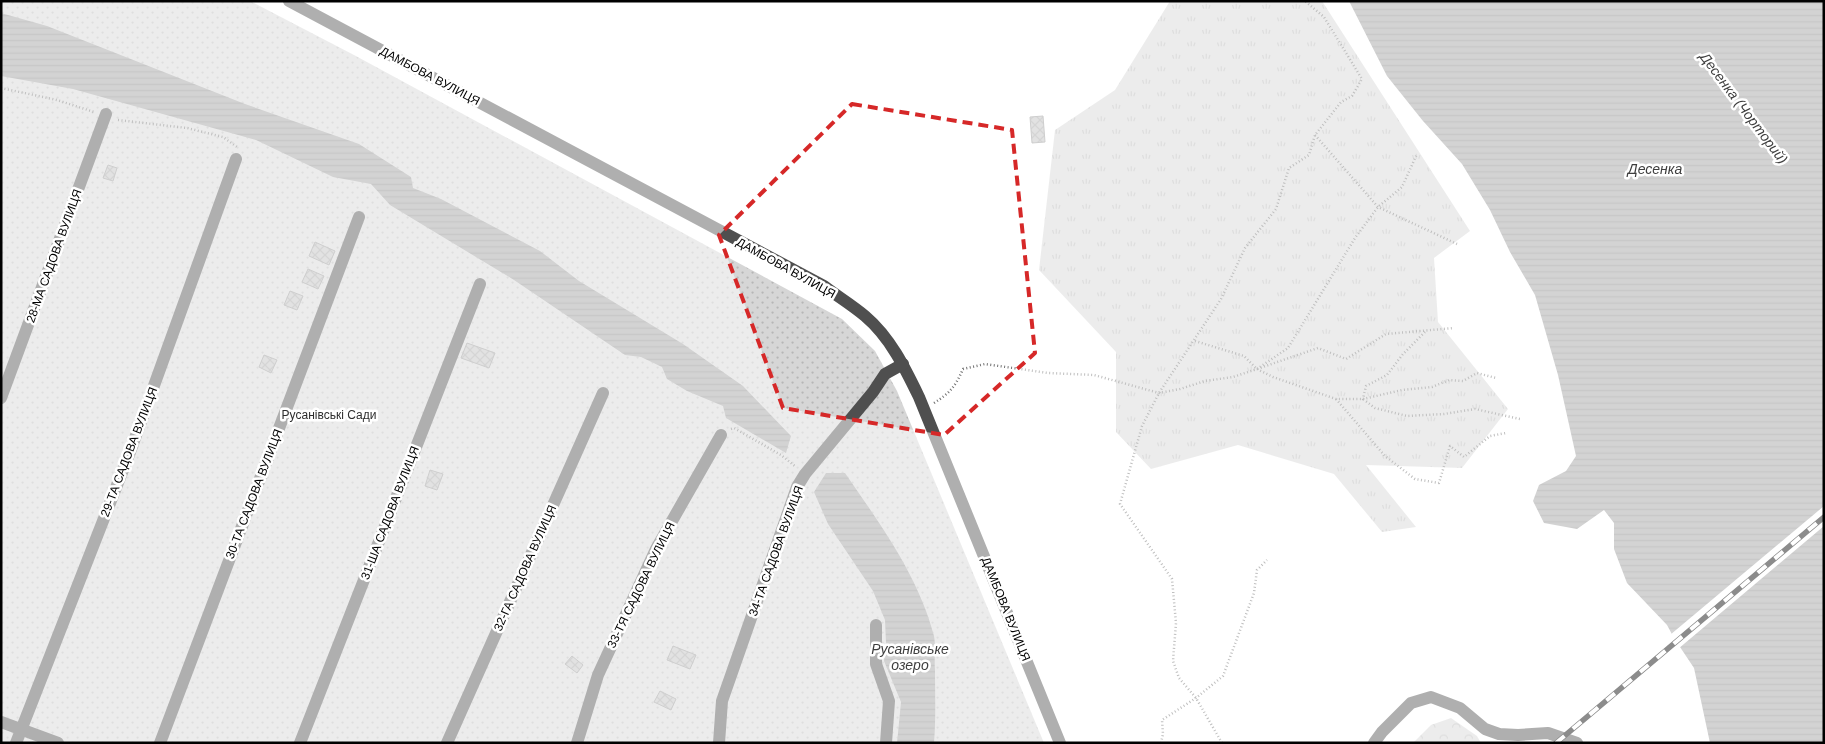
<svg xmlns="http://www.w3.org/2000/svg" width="1825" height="744" viewBox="0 0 1825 744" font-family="Helvetica,sans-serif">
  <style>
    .grass { fill: url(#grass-tufts) }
    .forest { fill: url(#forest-crowns) }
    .park { fill: url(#park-dots) }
    .water { fill: url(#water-rules) }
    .pier { fill: #fff }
    .building { fill: url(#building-cross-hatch); stroke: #939393 }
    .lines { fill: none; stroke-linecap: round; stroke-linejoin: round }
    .path { stroke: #717171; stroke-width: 2.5; stroke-dasharray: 1 2.5; stroke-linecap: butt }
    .minor { stroke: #4f4f4f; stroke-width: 12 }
    .rail-casing { stroke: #000; stroke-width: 5.5 }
    .rail { stroke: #fff; stroke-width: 4; stroke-dasharray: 11; stroke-linecap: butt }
    .marked { fill: none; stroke: #d62828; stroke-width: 4; stroke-dasharray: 10 6; stroke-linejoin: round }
    .labels { text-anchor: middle; stroke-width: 5; stroke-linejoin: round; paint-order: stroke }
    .street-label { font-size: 12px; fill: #000; stroke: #fff }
    .park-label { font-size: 12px; fill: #2d2d2d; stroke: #fff }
    .water-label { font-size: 14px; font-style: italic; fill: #3e3e3e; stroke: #fff }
  </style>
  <defs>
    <pattern id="grass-tufts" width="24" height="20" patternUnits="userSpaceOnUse" patternTransform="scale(1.25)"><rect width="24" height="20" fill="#d6d6d6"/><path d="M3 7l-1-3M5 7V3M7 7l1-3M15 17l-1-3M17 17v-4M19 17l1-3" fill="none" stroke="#b6b6b6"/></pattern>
    <pattern id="forest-crowns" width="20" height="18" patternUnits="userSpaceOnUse" patternTransform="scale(1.25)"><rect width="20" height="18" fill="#d6d6d6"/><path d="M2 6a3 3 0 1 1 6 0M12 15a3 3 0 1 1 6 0" fill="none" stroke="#b6b6b6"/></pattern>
    <pattern id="park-dots" width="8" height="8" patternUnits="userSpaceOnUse" patternTransform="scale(1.25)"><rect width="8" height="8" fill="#d6d6d6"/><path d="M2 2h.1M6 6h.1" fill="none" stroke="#b6b6b6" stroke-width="1.8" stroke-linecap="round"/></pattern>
    <pattern id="water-rules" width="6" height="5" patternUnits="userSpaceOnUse" patternTransform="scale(1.25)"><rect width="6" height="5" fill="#9d9d9d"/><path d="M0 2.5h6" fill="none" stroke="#858585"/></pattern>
    <pattern id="building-cross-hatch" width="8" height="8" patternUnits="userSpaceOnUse" patternTransform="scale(1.25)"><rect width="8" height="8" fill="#bfbfbf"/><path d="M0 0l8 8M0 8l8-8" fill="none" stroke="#a2a2a2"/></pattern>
  </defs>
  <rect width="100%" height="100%" fill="#fff"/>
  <polygon class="grass" points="1170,1 1322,1 1470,231 1434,258 1438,322 1508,409 1462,468 1366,465 1416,527 1382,532 1334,474 1238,445 1151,469 1116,432 1116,352 1039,270 1055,130 1115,90"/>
  <polygon class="forest" points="1451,718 1477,736 1481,743 1413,743 1431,725"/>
  <polygon class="park" points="1,1 250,1 354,55 842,319 875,351 897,391 1044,743 1,743"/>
  <g class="water">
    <polygon points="1349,1 1824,1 1824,743 1710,743 1694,668 1674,638 1667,625 1627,583 1614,549 1614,523 1604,510 1577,529 1544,523 1533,501 1539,485 1566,471 1576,456 1558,375 1535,295 1510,252 1490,210 1462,164 1423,121 1387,76"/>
    <polygon points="1,13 47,26 245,104 359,144 411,177 413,188 441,199 540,251 579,281 683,344 743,386 791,436 786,453 726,418 723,406 687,391 667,379 662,367 641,357 625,355 514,280 390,205 371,184 333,177 256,140 73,89 1,76"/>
    <path d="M826,473H845C880,524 918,575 934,636C936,647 934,660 935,670C935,695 936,719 934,743H897L901,702L884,661L886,643L885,620L873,591L828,524L814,492Z"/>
  </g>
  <polygon class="pier" points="1824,506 1824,526 1678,649 1670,635"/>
  <g class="building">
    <polygon points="1043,116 1045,142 1032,143 1030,117"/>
    <polygon points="108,165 117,168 113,181 103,178"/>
    <polygon points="315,242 335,251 329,265 309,256"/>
    <polygon points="308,269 324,276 318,289 302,282"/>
    <polygon points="290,291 303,296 297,310 284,305"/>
    <polygon points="467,343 495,353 489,368 461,358"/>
    <polygon points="264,355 277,360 271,373 259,367"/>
    <polygon points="430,470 443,474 437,490 425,486"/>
    <polygon points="673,646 696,655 690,669 667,660"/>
    <polygon points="572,656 583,665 577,673 565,664"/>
    <polygon points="660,691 676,699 671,710 654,702"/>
  </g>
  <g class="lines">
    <g class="path">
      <polyline points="1,88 57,100 94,112"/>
      <polyline points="118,120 187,128 223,137 237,147"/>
      <polyline points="1315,135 1378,207 1457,244"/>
      <polyline points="1425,332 1403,354 1387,375 1366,386 1363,399 1402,390 1432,387 1449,380 1463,381 1477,373 1496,378"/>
      <polyline points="1195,341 1244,356 1257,369 1318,348 1346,359 1386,334 1454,328"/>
      <polyline points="1257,369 1273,377 1336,399 1363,399 1375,408 1407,416 1444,414 1475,409 1520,419"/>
      <polyline points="1336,399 1385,456 1415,479 1439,483 1450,446 1464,457 1490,436 1506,433"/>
      <path d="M934,403C950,393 955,387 963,369L985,364L1048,373L1094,375L1159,393L1180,389L1205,381L1233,377L1257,369L1288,348L1355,238L1378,207L1402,187L1417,154"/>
      <polyline points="731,429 734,428 781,455 796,467"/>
      <polyline points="1161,743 1163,734 1162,720 1196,698 1223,676 1254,593 1257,570 1267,560"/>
      <polyline points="1222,743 1196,698 1179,678 1173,661 1176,623 1172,579 1120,504 1142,426 1159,393 1221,299 1245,248 1276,209 1289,168 1309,155 1315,135 1341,102 1352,96 1362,79 1324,17 1305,1"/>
    </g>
    <g class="minor">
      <path d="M289,1L824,286C837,296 852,305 865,316C890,337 905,368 919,397L1060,743"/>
      <polyline points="1,398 106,114"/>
      <polyline points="876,625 876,664 889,701 886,743"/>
      <polyline points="1,722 58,743"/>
      <polyline points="16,743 130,452 236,159"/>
      <polyline points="160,743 359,217"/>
      <polyline points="300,743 480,284"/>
      <polyline points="447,743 603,393"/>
      <polyline points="577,743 598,675 656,549 721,435"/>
      <polyline points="719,743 722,701 797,487 805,474 873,392 885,374 903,364"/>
      <polyline points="1374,743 1382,732 1411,703 1431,697 1460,708 1485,729 1499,734 1518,735 1548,733 1577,743"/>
    </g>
    <g class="rail-casing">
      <polyline id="rail" points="1556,743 1824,517"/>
    </g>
    <use href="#rail" class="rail"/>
  </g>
  <path d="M0 0H1825V744H0ZM852,104L1012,130L1035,353L944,435L783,408L719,235Z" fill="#fff" fill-opacity=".55" fill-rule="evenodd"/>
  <path class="marked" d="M852,104L1012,130L1035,353L944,435L783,408L719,235Z"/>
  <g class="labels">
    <g class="street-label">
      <text transform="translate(430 76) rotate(28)" y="4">ДАМБОВА ВУЛИЦЯ</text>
      <text transform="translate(54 256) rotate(-70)" y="4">28-МА САДОВА ВУЛИЦЯ</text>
      <text transform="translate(786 268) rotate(29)" y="4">ДАМБОВА ВУЛИЦЯ</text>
      <text transform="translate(129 452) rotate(-69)" y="4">29-ТА САДОВА ВУЛИЦЯ</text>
      <text transform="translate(254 494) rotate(-69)" y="4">30-ТА САДОВА ВУЛИЦЯ</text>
      <text transform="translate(390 513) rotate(-69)" y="4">31-ША САДОВА ВУЛИЦЯ</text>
      <text transform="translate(776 551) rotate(-70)" y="4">34-ТА САДОВА ВУЛИЦЯ</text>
      <text transform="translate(525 568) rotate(-66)" y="4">32-ГА САДОВА ВУЛИЦЯ</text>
      <text transform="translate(641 585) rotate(-64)" y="4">33-ТЯ САДОВА ВУЛИЦЯ</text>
      <text transform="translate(1006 609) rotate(68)" y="4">ДАМБОВА ВУЛИЦЯ</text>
    </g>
    <g class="park-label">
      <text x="329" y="419">Русанівські Сади</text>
    </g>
    <g class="water-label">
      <text transform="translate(1744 108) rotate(53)" y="5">Десенка (Чорторий)</text>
      <text x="1655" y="174">Десенка</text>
      <text x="910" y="654">Русанівське<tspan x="910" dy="16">озеро</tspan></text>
    </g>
  </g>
  <rect width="1825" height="744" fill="none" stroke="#000000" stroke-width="5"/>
</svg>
